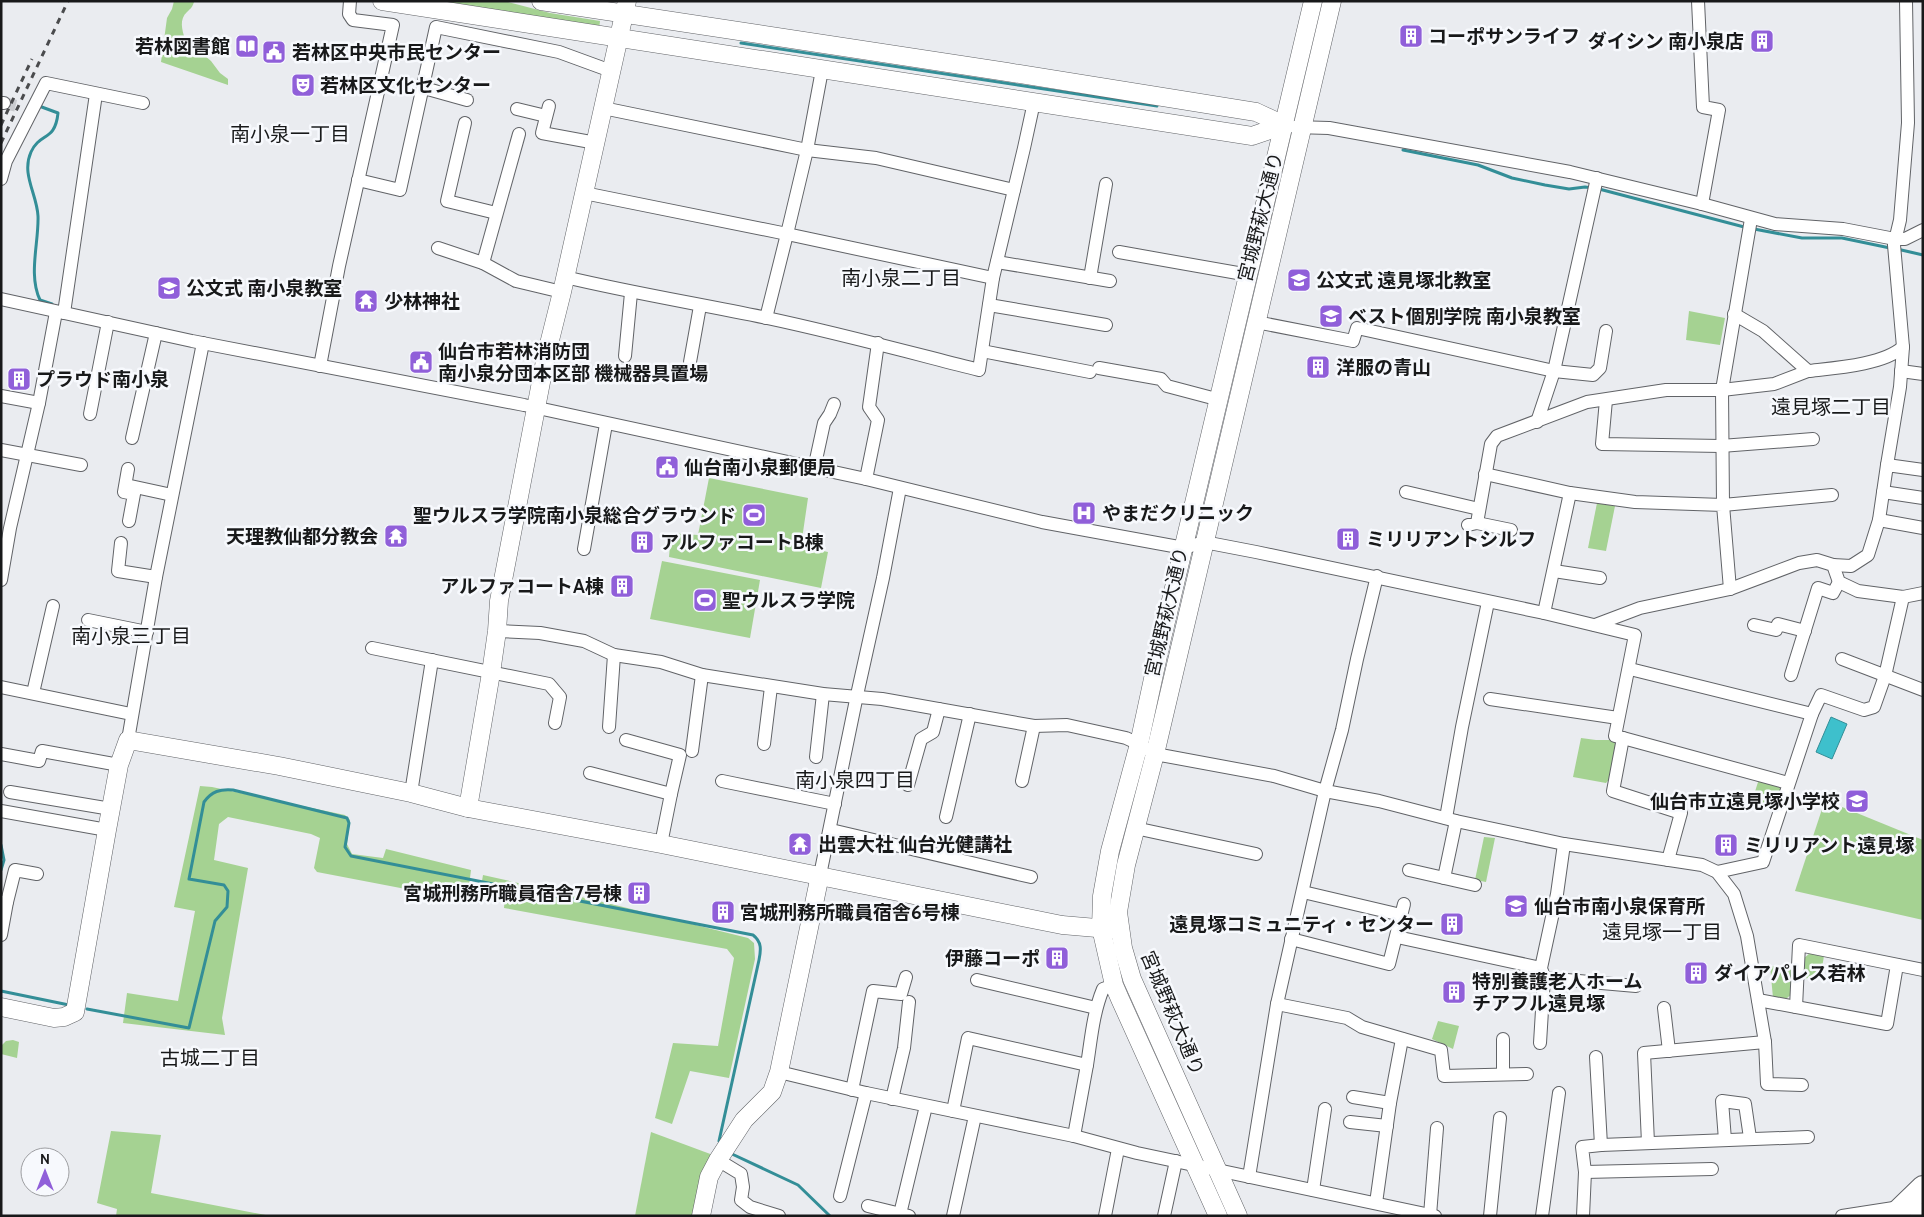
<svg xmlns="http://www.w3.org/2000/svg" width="1924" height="1217" viewBox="0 0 1924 1217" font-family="Cabin,'Noto Sans JP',sans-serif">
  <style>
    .green { fill: #a5d292 }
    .water { fill: #3ec0cc; stroke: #338e97 }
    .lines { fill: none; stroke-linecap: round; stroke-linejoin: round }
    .stream { stroke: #338e97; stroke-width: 3 }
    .street-tunnel { stroke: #caccd0; stroke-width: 12; stroke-dasharray: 12 6; stroke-linecap: butt }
    .street-casing { stroke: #616367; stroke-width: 14 }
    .secondary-casing { stroke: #616367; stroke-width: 19 }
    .highway-casing { stroke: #616367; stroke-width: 24 }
    .street { stroke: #fff; stroke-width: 12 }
    .secondary { stroke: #fff; stroke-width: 18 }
    .highway { stroke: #fff; stroke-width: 22 }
    .rail { stroke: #4a4b4d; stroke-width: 3; stroke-dasharray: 6 6; stroke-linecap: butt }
    .labels { text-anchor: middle; stroke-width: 5; stroke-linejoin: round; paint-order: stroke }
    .poi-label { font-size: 19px; font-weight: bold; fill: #18191a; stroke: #f7f9fd; text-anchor: start }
    .street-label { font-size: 19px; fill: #18191a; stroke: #f7f9fd }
    .neighbourhood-label { font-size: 20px; fill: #18191a; stroke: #f7f9fd }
  </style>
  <rect width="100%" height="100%" fill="#eaecf0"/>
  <g class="green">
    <path d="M174,1L194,2C192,8 191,8 187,12C179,19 182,30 185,39L211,61L220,73L228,79V85L161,62L167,18L172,9Z"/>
    <polygon points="442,1 504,1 550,13 600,21 599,30"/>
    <polygon points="1689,311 1725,318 1720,345 1686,340"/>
    <polygon points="709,478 808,498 801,546 828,552 821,588 669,557 671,533 698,535"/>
    <polygon points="1597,503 1615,506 1606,551 1588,548"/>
    <polygon points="662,561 760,580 750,638 650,619"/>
    <path d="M1581,738L1596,740H1616C1617,753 1616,774 1606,783L1573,777Z"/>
    <polygon points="1759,779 1777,783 1782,791 1776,811 1751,804"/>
    <polygon points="200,786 212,787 345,815 350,820 347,844 352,854 383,858 386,849 471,870 469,886 445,882 437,895 317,872 314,868 320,838 311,834 228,817 219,824 214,860 248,868 222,1018 225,1035 123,1023 127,993 178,1001 195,911 174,907"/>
    <polygon points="1825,800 1923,840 1923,920 1795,891"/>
    <polygon points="1484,837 1495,838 1486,882 1475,880"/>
    <polygon points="483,875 603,902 748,938 754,943 755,959 729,1078 690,1071 672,1124 655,1118 673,1043 718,1046 734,958 727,949 504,908 505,894 481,887"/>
    <polygon points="1810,953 1824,956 1820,979 1803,978 1803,959"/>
    <polygon points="1770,966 1792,968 1792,994 1787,998 1773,998"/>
    <polygon points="1438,1021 1459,1026 1453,1049 1432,1039"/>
    <polygon points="13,1040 19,1042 17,1058 1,1054 1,1046 6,1041"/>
    <polygon points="111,1131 161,1135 151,1193 271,1216 116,1216 117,1209 97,1203"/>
    <polygon points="651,1132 713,1155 698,1216 635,1216"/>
  </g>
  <polygon class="water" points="1831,717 1847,724 1832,759 1816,752"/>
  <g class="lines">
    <g class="stream">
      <polyline points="741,43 1157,106"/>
      <path d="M39,106L58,113C55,142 40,132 31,152C21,174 37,194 38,216C39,242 28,275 40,300L52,304"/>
      <polyline points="1403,150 1478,165 1512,178 1545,185 1569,189 1585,187 1593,188"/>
      <polyline points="1599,189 1748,228"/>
      <polyline points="1754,229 1802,238 1842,238 1890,248"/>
      <polyline points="1897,249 1923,255"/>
      <polyline points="1,845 4,860 1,870"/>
      <polyline points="1,991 69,1005"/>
      <path d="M87,1009L189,1028L215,921L227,907L228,891L224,885L189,879L204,802C212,791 220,789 233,790L347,818L349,823L345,847L351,856L753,935C762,942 761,950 759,960L719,1141"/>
      <polyline points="732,1154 798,1185 830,1216"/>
    </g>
    <polyline class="street-tunnel" points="4,103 21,107"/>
    <g class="street-casing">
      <g id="street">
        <polyline points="1698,1 1703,107 1719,110 1702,204"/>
        <polyline points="424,88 467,100"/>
        <polyline points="1,103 4,103"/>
        <polyline points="549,106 542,133 596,143"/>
        <polyline points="603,108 807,150 876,158 1014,190"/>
        <polyline points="517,109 546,116"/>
        <polyline points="465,123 447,201 496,213"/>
        <polyline points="1294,127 1329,128 1570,172 1702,204 1775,224 1843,229 1895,239 1905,239 1923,230"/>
        <polyline points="1,179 6,161 46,83 143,103"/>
        <polyline points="358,180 400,190 436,27 559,52 611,71"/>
        <polyline points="584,193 787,234 807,150 822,70"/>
        <polyline points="1751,219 1722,390 1723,505 1832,495"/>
        <polyline points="438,248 483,263 516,281 562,292"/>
        <polyline points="1119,252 1249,275"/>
        <polyline points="997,262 1110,281"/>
        <polyline points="483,263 519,134"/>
        <path d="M565,277C632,293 700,304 767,318C838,333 908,352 979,370L993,278L1024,148L1034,102"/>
        <polyline points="1090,278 1106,184"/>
        <polyline points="1,299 192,341 524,405 866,479 1042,522 1184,548 1204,542 1256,552 1544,613 1635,635 1615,736 1623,738 1613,791 1681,813 1668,860"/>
        <polyline points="989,305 1106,325"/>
        <polyline points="64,313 96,94"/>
        <polyline points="766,318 787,234 993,278"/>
        <polyline points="1256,322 1353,341 1357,328 1554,371 1593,375 1600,368 1606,331"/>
        <polyline points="982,351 1090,372"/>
        <polyline points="625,356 631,293"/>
        <polyline points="690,362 700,306"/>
        <polyline points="320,366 339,266 393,25 353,20 349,14 350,1"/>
        <polyline points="1099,368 1161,379 1167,386 1220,400"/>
        <path d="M1808,371C1834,368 1883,365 1903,347"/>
        <polyline points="1901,371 1923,374"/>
        <polyline points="1,396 39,403"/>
        <polyline points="1606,400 1602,444 1721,446 1813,439"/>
        <polyline points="90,414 108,322"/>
        <polyline points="1537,422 1554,371 1597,178"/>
        <polyline points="132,438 156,333"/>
        <polyline points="1,450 81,465"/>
        <polyline points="1887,465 1900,387 1903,347 1894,245 1900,220 1908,123 1906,1"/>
        <polyline points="128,469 124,492 134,494 129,521"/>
        <polyline points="814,469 824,423 830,414 834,404"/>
        <polyline points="1485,474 1570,493 1635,502 1723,505 1730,589"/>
        <polyline points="866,479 878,420 869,407 878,343"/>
        <polyline points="126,485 172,495"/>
        <polyline points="1406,492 1479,509"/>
        <polyline points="1883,492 1923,498"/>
        <polyline points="1879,520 1923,528"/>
        <polyline points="1477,523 1511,530"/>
        <polyline points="1468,525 1477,523 1491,444 1497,436 1587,402 1666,390 1722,390 1774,384 1808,371 1763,331 1734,314"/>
        <polyline points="121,543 118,571 156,577"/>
        <polyline points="584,549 606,424"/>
        <polyline points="1833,565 1851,566 1868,555 1879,520 1887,465 1923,470"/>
        <polyline points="1554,571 1600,578"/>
        <polyline points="1,580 10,528 39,403 56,312"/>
        <polyline points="1544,613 1570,493"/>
        <polyline points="88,620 147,632"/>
        <polyline points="1595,625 1640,608 1730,589 1799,563 1817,560 1833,565 1839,582 1858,591 1903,597 1923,593"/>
        <polyline points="1754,625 1776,630 1778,624 1805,631"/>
        <polyline points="497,631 540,633 584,641 614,655 661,662 702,675 823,694 882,699 1034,726 1067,725 1126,738 1139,744 1155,754 1274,776 1325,791 1379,801 1456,821 1564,844 1702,865 1717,872 1734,894 1747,936 1765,1042 1767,1084 1802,1085"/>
        <polyline points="372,648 549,684 560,697 555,723"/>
        <polyline points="1842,659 1923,690"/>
        <polyline points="1630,669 1812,714"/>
        <polyline points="1791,675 1818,588 1833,593 1839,582"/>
        <polyline points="1,687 131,714"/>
        <polyline points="33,693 53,606"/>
        <polyline points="1490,699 1618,718"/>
        <polyline points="609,727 614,655"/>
        <polyline points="1623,738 1788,783"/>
        <polyline points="128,740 156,577 203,343"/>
        <polyline points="626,740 680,755 671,794 661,844"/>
        <polyline points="764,744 771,687"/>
        <polyline points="692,751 702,675"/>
        <polyline points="1,754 39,761 42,751 119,765"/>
        <polyline points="816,757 823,694"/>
        <polyline points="590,773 671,794"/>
        <polyline points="722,781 835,804"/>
        <polyline points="1022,781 1034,726"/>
        <polyline points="908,785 921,739 933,732 939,709"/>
        <polyline points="10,792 111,809"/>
        <polyline points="411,793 432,660"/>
        <polyline points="1,811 107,830"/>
        <polyline points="946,817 970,714"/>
        <polyline points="1446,818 1462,727 1488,602"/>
        <polyline points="1135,828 1256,854"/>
        <polyline points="831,830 1031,877"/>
        <polyline points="1409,870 1475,885"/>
        <polyline points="1717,872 1763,862 1812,714 1821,695 1864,710 1874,707 1885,676 1903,597"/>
        <polyline points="820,875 857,695 883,578 900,488"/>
        <polyline points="1444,878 1456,821"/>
        <polyline points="1303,892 1401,915"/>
        <polyline points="1,902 7,902 1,935"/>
        <polyline points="7,902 15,870 37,874"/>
        <polyline points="1397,937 1541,968 1557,894 1564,844"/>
        <polyline points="1291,939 1389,964 1404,904"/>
        <polyline points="1544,978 1636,986"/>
        <polyline points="977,980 1096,1008"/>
        <polyline points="1758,1000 1887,1024 1897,965"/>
        <polyline points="1277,1004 1347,1018 1362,1027 1441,1050 1444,1076 1527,1074"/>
        <polyline points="1796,1007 1799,945 1923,970"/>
        <polyline points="1664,1008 1669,1051"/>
        <polyline points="1503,1039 1503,1074"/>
        <polyline points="1540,1043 1544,978 1542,971"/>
        <polyline points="1596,1057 1601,1145"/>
        <path d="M1087,1065C1091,1040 1093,1013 1103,989L1114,985"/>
        <polyline points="779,1072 866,1093 1074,1136 1137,1153 1435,1216"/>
        <polyline points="852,1090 873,991 901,994 906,977"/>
        <polyline points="1353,1097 1390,1103"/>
        <polyline points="892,1099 904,1048 909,1002"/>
        <polyline points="953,1111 968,1038 1087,1065 1074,1136"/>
        <polyline points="1350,1122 1387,1126"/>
        <polyline points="1725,1140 1722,1101 1745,1104 1750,1138"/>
        <polyline points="1648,1143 1644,1053 1765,1042"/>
        <polyline points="718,1160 741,1174 743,1187 741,1200 750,1207 779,1216"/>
        <polyline points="1585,1172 1712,1169"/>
        <polyline points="1249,1177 1277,1004 1325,791 1342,730 1357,659 1377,576"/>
        <polyline points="1313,1190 1325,1109"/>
        <polyline points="840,1196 866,1093"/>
        <polyline points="1376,1203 1390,1103 1402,1039"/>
        <polyline points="868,1206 909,1216"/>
        <polyline points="900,1214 926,1106"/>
        <polyline points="1430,1215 1437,1128"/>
        <polyline points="953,1216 975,1116"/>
        <polyline points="1105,1216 1118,1149"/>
        <polyline points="1164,1216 1176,1161"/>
        <polyline points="1490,1216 1500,1118"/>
        <polyline points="1542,1216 1559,1093"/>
        <polyline points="1583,1216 1585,1172 1582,1147 1601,1145 1808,1137"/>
        <polyline points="1842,1216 1900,1207"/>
      </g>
    </g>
    <g class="secondary-casing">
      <g id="secondary">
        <polyline points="382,1 1252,136 1284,125"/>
        <polyline points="541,1 1007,72 1256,112 1284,125"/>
        <polyline points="468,808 491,673 497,631 499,601 546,356 562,292 627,1"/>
        <polyline points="1,1007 54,1018 64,1017 75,1012 107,830 119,765 128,740 279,766 411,793 468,808 661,844 1062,925 1120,930"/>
        <polyline points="701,1216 709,1177 718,1160 744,1120 772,1092 779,1072 820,875"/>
        <polyline points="1218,1216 1120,999 1114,985 1101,928 1102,896 1110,851 1139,744 1159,651 1313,1"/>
        <polyline points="1238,1216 1132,979 1123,948 1118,912 1126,865 1155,754 1332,1"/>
      </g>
    </g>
    <g class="highway-casing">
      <g id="highway">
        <polyline points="1893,1216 1923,1187"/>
        <polyline points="1921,1216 1923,1214"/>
      </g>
    </g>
    <use href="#street" class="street"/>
    <use href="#secondary" class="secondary"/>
    <use href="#highway" class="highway"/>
    <g class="rail">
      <polyline points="1,125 32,59"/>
      <polyline points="1,143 68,1"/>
    </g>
  </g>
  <defs>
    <g id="building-square" transform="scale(1.25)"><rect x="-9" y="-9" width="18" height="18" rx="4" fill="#905fd9" stroke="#f7f9fd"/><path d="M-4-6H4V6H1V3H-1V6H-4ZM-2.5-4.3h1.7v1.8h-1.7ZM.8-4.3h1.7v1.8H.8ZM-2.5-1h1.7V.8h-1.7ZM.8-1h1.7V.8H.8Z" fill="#fff"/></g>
    <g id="library-square" transform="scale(1.25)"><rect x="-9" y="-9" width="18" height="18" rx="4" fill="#905fd9" stroke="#f7f9fd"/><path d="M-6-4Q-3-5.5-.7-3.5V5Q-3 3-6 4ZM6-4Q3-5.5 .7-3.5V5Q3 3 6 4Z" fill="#fff"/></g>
    <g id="civic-square" transform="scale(1.25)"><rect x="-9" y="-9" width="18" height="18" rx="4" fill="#905fd9" stroke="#f7f9fd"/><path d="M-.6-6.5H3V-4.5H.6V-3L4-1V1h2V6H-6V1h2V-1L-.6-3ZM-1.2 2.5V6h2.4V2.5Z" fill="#fff"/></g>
    <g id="theatre-square" transform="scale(1.25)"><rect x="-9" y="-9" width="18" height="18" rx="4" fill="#905fd9" stroke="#f7f9fd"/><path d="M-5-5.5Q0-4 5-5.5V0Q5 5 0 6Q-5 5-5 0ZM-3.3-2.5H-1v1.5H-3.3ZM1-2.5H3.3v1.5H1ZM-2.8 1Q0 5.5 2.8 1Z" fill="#fff"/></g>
    <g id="school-square" transform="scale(1.25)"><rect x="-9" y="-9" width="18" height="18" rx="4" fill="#905fd9" stroke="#f7f9fd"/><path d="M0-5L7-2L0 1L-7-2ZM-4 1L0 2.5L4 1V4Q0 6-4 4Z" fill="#fff"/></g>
    <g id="temple-square" transform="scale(1.25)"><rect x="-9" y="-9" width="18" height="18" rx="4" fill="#905fd9" stroke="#f7f9fd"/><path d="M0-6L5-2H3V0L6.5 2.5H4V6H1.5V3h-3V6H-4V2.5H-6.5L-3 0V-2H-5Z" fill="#fff"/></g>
    <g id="hospital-square" transform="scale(1.25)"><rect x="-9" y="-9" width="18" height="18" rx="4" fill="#905fd9" stroke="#f7f9fd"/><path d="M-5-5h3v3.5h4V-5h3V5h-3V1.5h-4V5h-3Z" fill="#fff"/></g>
    <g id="stadium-square" transform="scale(1.25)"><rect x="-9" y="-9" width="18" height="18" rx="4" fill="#905fd9" stroke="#f7f9fd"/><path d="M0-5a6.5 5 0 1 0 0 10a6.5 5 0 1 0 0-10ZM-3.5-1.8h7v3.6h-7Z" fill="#fff"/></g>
  </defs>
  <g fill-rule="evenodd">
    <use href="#building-square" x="1411" y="36"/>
    <use href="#building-square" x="1762" y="41"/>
    <use href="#library-square" x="247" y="46"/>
    <use href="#civic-square" x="274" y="52"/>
    <use href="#theatre-square" x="303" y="85"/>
    <use href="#school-square" x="1299" y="280"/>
    <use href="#school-square" x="169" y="288"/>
    <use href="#temple-square" x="366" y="301"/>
    <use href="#school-square" x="1331" y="316"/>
    <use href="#civic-square" x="421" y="362"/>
    <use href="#building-square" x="1318" y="367"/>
    <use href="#building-square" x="19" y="379"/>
    <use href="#civic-square" x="667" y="467"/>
    <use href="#hospital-square" x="1084" y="513"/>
    <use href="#stadium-square" x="754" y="515"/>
    <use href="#temple-square" x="396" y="536"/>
    <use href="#building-square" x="1348" y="539"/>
    <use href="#building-square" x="642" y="542"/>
    <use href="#building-square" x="622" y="586"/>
    <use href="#stadium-square" x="705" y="600"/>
    <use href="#school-square" x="1857" y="801"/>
    <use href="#temple-square" x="800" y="844"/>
    <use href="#building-square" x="1726" y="845"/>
    <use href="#building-square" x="639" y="893"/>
    <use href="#school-square" x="1516" y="906"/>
    <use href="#building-square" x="723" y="912"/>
    <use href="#building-square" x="1452" y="924"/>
    <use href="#building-square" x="1057" y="958"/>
    <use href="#building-square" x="1696" y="973"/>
    <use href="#building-square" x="1454" y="992"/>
  </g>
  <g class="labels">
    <g class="poi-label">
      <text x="1428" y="43">コーポサンライフ</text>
      <text x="1744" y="48" text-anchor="end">ダイシン 南小泉店</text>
      <text x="230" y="53" text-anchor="end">若林図書館</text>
      <text x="292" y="59">若林区中央市民センター</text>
      <text x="320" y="92">若林区文化センター</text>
      <text x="1316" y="287">公文式 遠見塚北教室</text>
      <text x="186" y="295">公文式 南小泉教室</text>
      <text x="384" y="308">少林神社</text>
      <text x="1348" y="323">ベスト個別学院 南小泉教室</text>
      <text x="438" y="358">仙台市若林消防団<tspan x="438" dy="22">南小泉分団本区部 機械器具置場</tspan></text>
      <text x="1336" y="374">洋服の青山</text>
      <text x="36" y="386">プラウド南小泉</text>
      <text x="684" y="474">仙台南小泉郵便局</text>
      <text x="1102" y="520">やまだクリニック</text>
      <text x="736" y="522" text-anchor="end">聖ウルスラ学院南小泉総合グラウンド</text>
      <text x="378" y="543" text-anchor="end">天理教仙都分教会</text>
      <text x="1366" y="546">ミリリアントシルフ</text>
      <text x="660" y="549">アルファコートB棟</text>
      <text x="604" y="593" text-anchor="end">アルファコートA棟</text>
      <text x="722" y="607">聖ウルスラ学院</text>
      <text x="1840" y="808" text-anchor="end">仙台市立遠見塚小学校</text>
      <text x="818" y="851">出雲大社 仙台光健講社</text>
      <text x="1744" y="852">ミリリアント遠見塚</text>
      <text x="622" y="900" text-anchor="end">宮城刑務所職員宿舎7号棟</text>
      <text x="1534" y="913">仙台市南小泉保育所</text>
      <text x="740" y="919">宮城刑務所職員宿舎6号棟</text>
      <text x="1434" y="931" text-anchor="end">遠見塚コミュニティ・センター</text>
      <text x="1040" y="965" text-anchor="end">伊藤コーポ</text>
      <text x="1714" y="980">ダイアパレス若林</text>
      <text x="1472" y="988">特別養護老人ホーム<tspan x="1472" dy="22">チアフル遠見塚</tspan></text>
    </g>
    <g class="street-label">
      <text transform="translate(1260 217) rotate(-76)" y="7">宮城野萩大通り</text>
      <text transform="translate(1166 612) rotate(-77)" y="7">宮城野萩大通り</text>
      <text transform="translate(1173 1013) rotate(67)" y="7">宮城野萩大通り</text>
    </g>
    <g class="neighbourhood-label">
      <text x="290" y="141">南小泉一丁目</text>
      <text x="901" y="285">南小泉二丁目</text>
      <text x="1831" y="414">遠見塚二丁目</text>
      <text x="131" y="643">南小泉三丁目</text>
      <text x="855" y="787">南小泉四丁目</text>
      <text x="1662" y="939">遠見塚一丁目</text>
      <text x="210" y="1065">古城二丁目</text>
    </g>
  </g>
  <rect width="1924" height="1217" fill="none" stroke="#18191a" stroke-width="5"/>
  <g transform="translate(45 1172)"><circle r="24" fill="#f7f9fd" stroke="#9e9fa2"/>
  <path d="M0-4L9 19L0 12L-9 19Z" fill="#905fd9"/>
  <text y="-8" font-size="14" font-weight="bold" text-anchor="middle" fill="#18191a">N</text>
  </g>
</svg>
